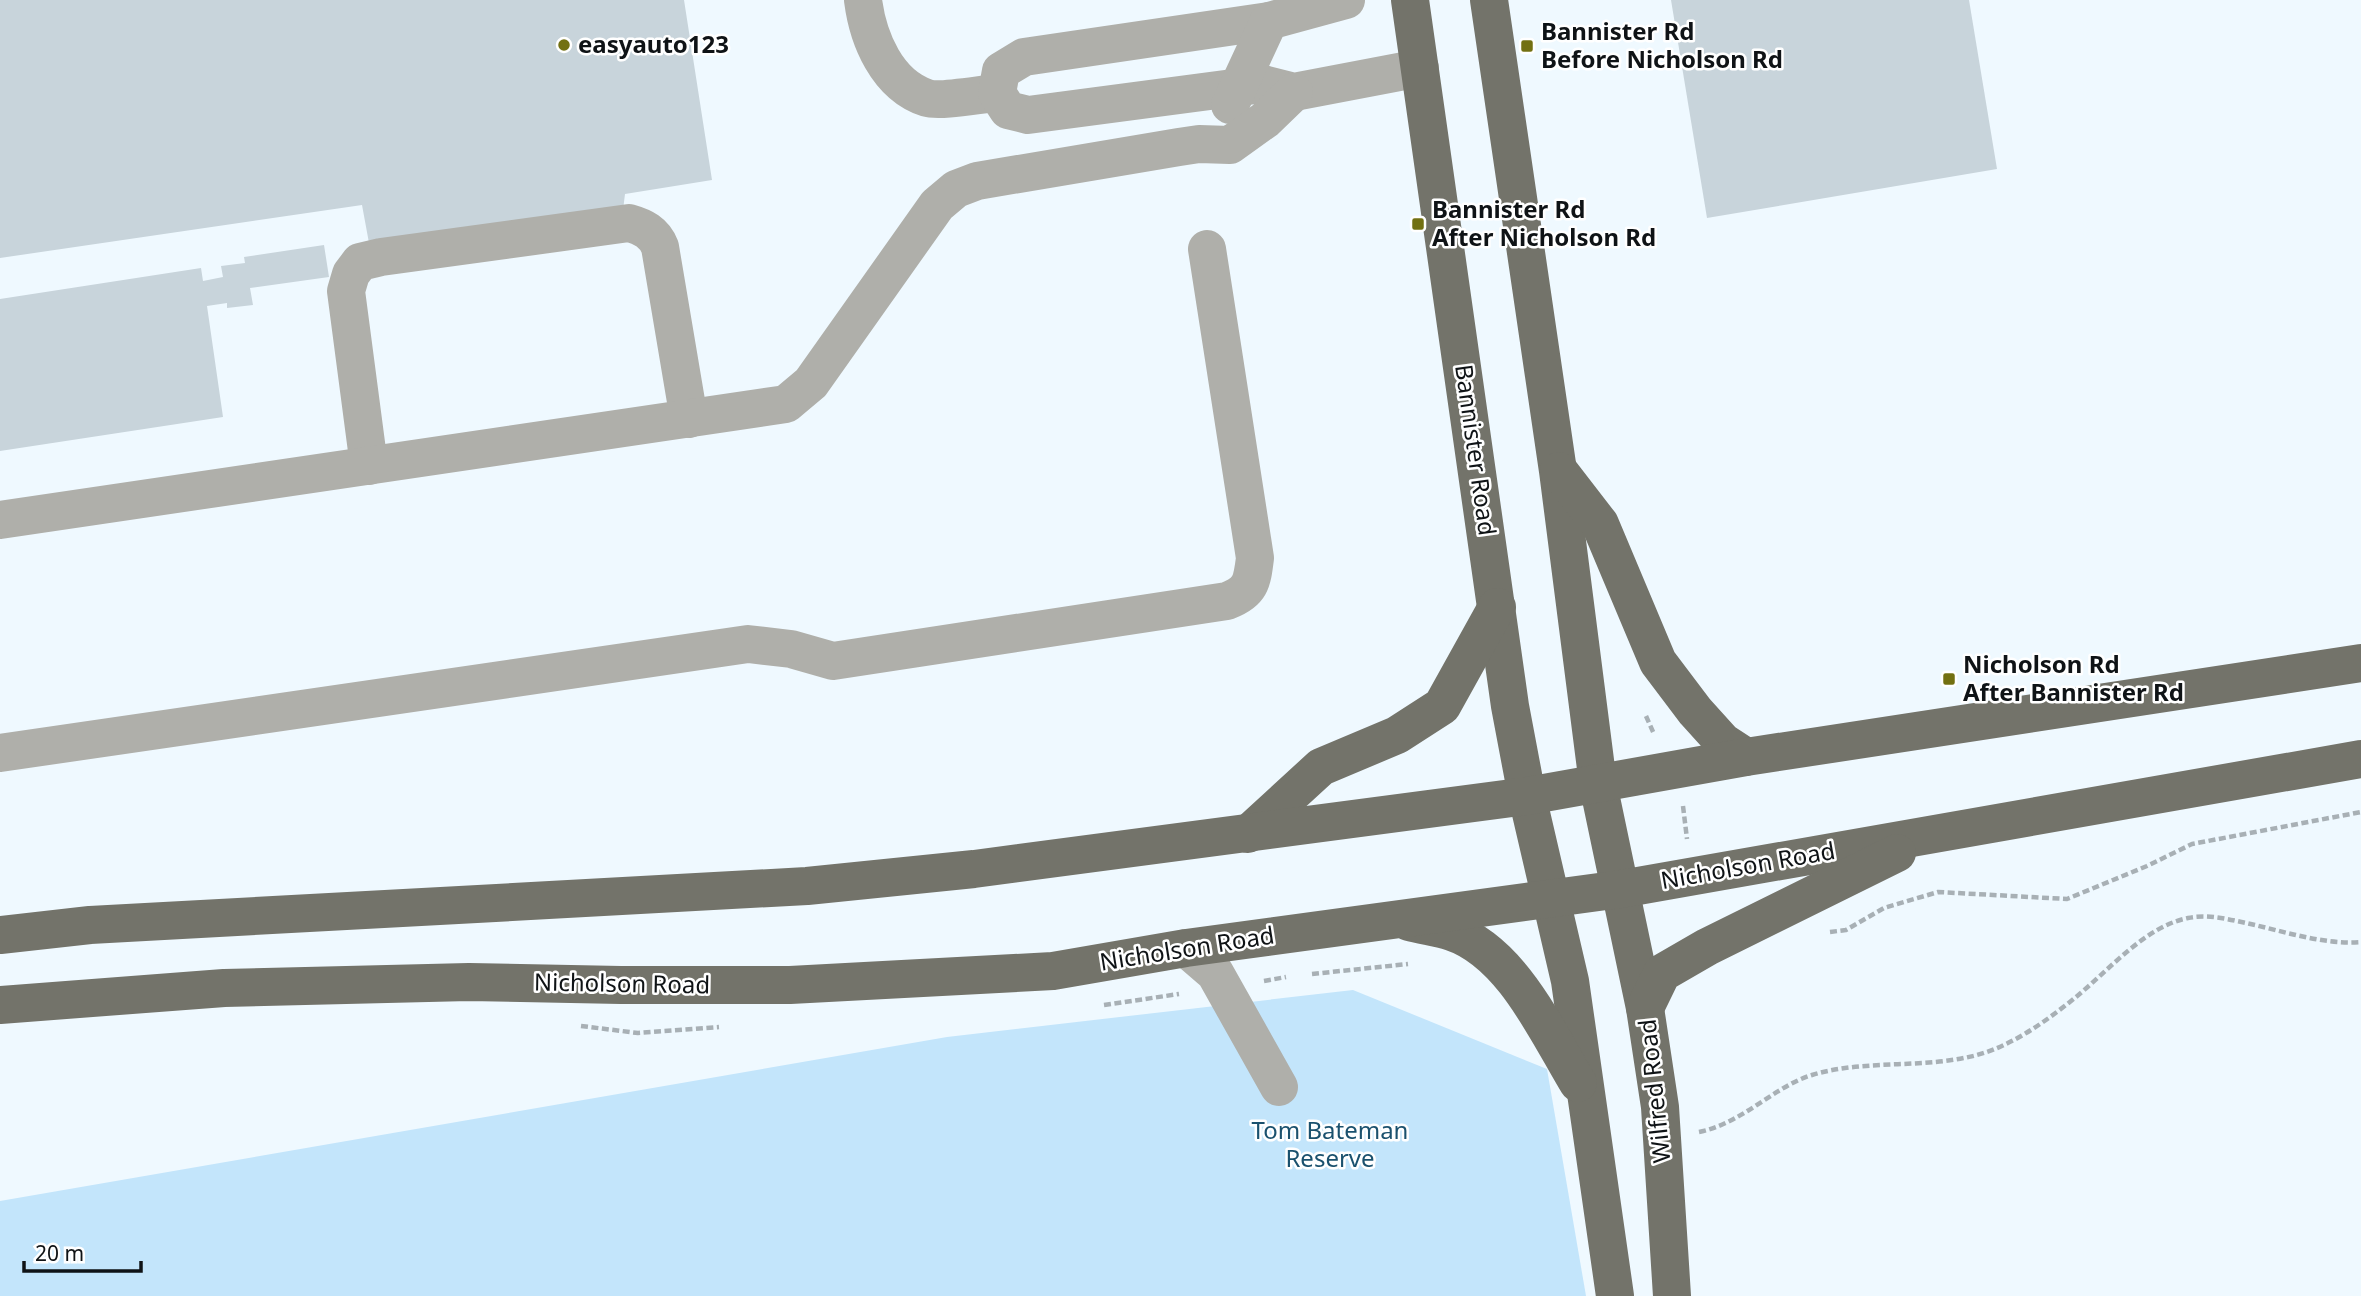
<svg xmlns="http://www.w3.org/2000/svg" width="2361" height="1296" viewBox="0 0 2361 1296" font-family="'Noto Sans',sans-serif">
  <style>
    .green { fill: #c3e5fb }
    .building { fill: #c8d4db }
    .lines { fill: none; stroke-linecap: round; stroke-linejoin: round }
    .path { stroke: #a8b0b5; stroke-width: 4.5; stroke-dasharray: 7 3.5; stroke-linecap: butt }
    .minor { stroke: #afafaa; stroke-width: 38 }
    .major { stroke: #73736a; stroke-width: 38 }
    .poi-dot { fill: #727012; stroke: #fff; stroke-width: 2.5 }
    .labels { text-anchor: middle; stroke-width: 5; stroke-linejoin: round; paint-order: stroke }
    .poi-label { font-size: 24px; font-weight: bold; fill: #0f1316; stroke: #fff; text-anchor: start }
    .street-label { font-size: 24px; fill: #0f1316; stroke: #fff }
    .park-label { font-size: 24px; fill: #1a516e; stroke: #fff }
  </style>
  <rect width="100%" height="100%" fill="#eff9ff"/>
  <polygon class="green" points="1353,990 1547,1069 1586,1296 0,1296 0,1201 947,1037"/>
  <g class="building">
    <polygon points="0,0 684,0 712,180 625,194 623,210 369,243 362,205 0,258"/>
    <polygon points="1671,0 1969,0 1997,169 1707,218"/>
    <polygon points="324,245 329,277 250,288 253,305 227,308 227,303 207,306 223,417 0,451 0,299 201,268 203,281 223,277 221,266 245,263 244,257"/>
  </g>
  <g class="lines">
    <g class="path">
      <polyline points="1646,716 1654,734"/>
      <polyline points="1683,806 1687,839"/>
      <polyline points="1830,932 1846,930 1884,908 1938,892 2067,899 2147,866 2192,844 2361,812"/>
      <polyline points="1312,974 1408,964"/>
      <polyline points="1264,981 1286,977"/>
      <polyline points="1104,1005 1179,994"/>
      <polyline points="581,1026 638,1033 719,1027"/>
      <path d="M1699,1132C1743,1123 1773,1087 1812,1075C1874,1056 1947,1074 2006,1044C2031,1032 2055,1014 2076,997C2109,970 2146,926 2188,918C2208,914 2227,919 2246,923C2283,931 2323,945 2361,942"/>
    </g>
    <g class="minor">
      <path d="M863,0C868,39 887,85 927,98C940,102 982,94 997,93"/>
      <polyline points="1269,21 1024,57 1001,71 997,93 1008,110 1028,115 1263,84 1294,92 1420,68"/>
      <polyline points="1230,105 1269,21 1346,0"/>
      <path d="M369,466L346,291L351,274L360,262L381,257L629,223C643,227 654,232 660,247L689,419"/>
      <polyline points="0,520 786,404 811,383 937,205 956,189 977,181 1179,147 1199,144 1230,145 1265,120 1294,92"/>
      <path d="M0,753L748,644L791,649L833,661L1227,601C1251,592 1252,582 1255,558L1207,249"/>
      <polyline points="1186,948 1215,973 1279,1087"/>
    </g>
    <g class="major">
      <polyline points="1410,0 1510,706 1527,796 1570,981 1615,1296"/>
      <polyline points="1489,0 1558,471 1598,784 1645,1008 1660,1107 1672,1296"/>
      <polyline points="1559,471 1600,524 1658,662 1695,711 1723,742 1746,757"/>
      <polyline points="1248,834 1321,767 1397,735 1442,706 1497,607"/>
      <path d="M1409,922C1423,926 1438,927 1452,932C1512,952 1547,1032 1578,1083"/>
      <polyline points="0,935 90,925 807,886 974,869 1527,796 1746,757 2361,663"/>
      <polyline points="0,1005 224,988 469,982 621,985 790,985 1053,971 1186,948 1621,889 2361,759"/>
      <polyline points="1645,1008 1662,973 1707,947 1897,853"/>
    </g>
  </g>
  <g class="poi-dot">
    <circle cx="564" cy="45" r="7"/>
    <rect x="1520" y="39" width="14" height="14" rx="3.5"/>
    <rect x="1411" y="217" width="14" height="14" rx="3.5"/>
    <rect x="1942" y="672" width="14" height="14" rx="3.5"/>
  </g>
  <g class="labels">
    <g class="poi-label">
      <text x="1541" y="40">Bannister Rd<tspan x="1541" dy="28">Before Nicholson Rd</tspan></text>
      <text x="578" y="53">easyauto123</text>
      <text x="1432" y="218">Bannister Rd<tspan x="1432" dy="28">After Nicholson Rd</tspan></text>
      <text x="1963" y="673">Nicholson Rd<tspan x="1963" dy="28">After Bannister Rd</tspan></text>
    </g>
    <g class="street-label">
      <text transform="translate(1475 450) rotate(82)" y="8">Bannister Road</text>
      <text transform="translate(1748 866) rotate(-10)" y="8">Nicholson Road</text>
      <text transform="translate(1187 949) rotate(-9)" y="8">Nicholson Road</text>
      <text transform="translate(622 984) rotate(1)" y="8">Nicholson Road</text>
      <text transform="translate(1655 1091) rotate(-96)" y="8">Wilfred Road</text>
    </g>
    <g class="park-label">
      <text x="1330" y="1139">Tom Bateman<tspan x="1330" dy="28">Reserve</tspan></text>
    </g>
  </g>
  <path d="M24 1261v10h117v-10" fill="none" stroke="#0f1316" stroke-width="3.5"/>
  <text x="35" y="1261" font-size="21" fill="#0f1316" stroke="#ffffff" stroke-width="5" paint-order="stroke">20 m</text>
</svg>
